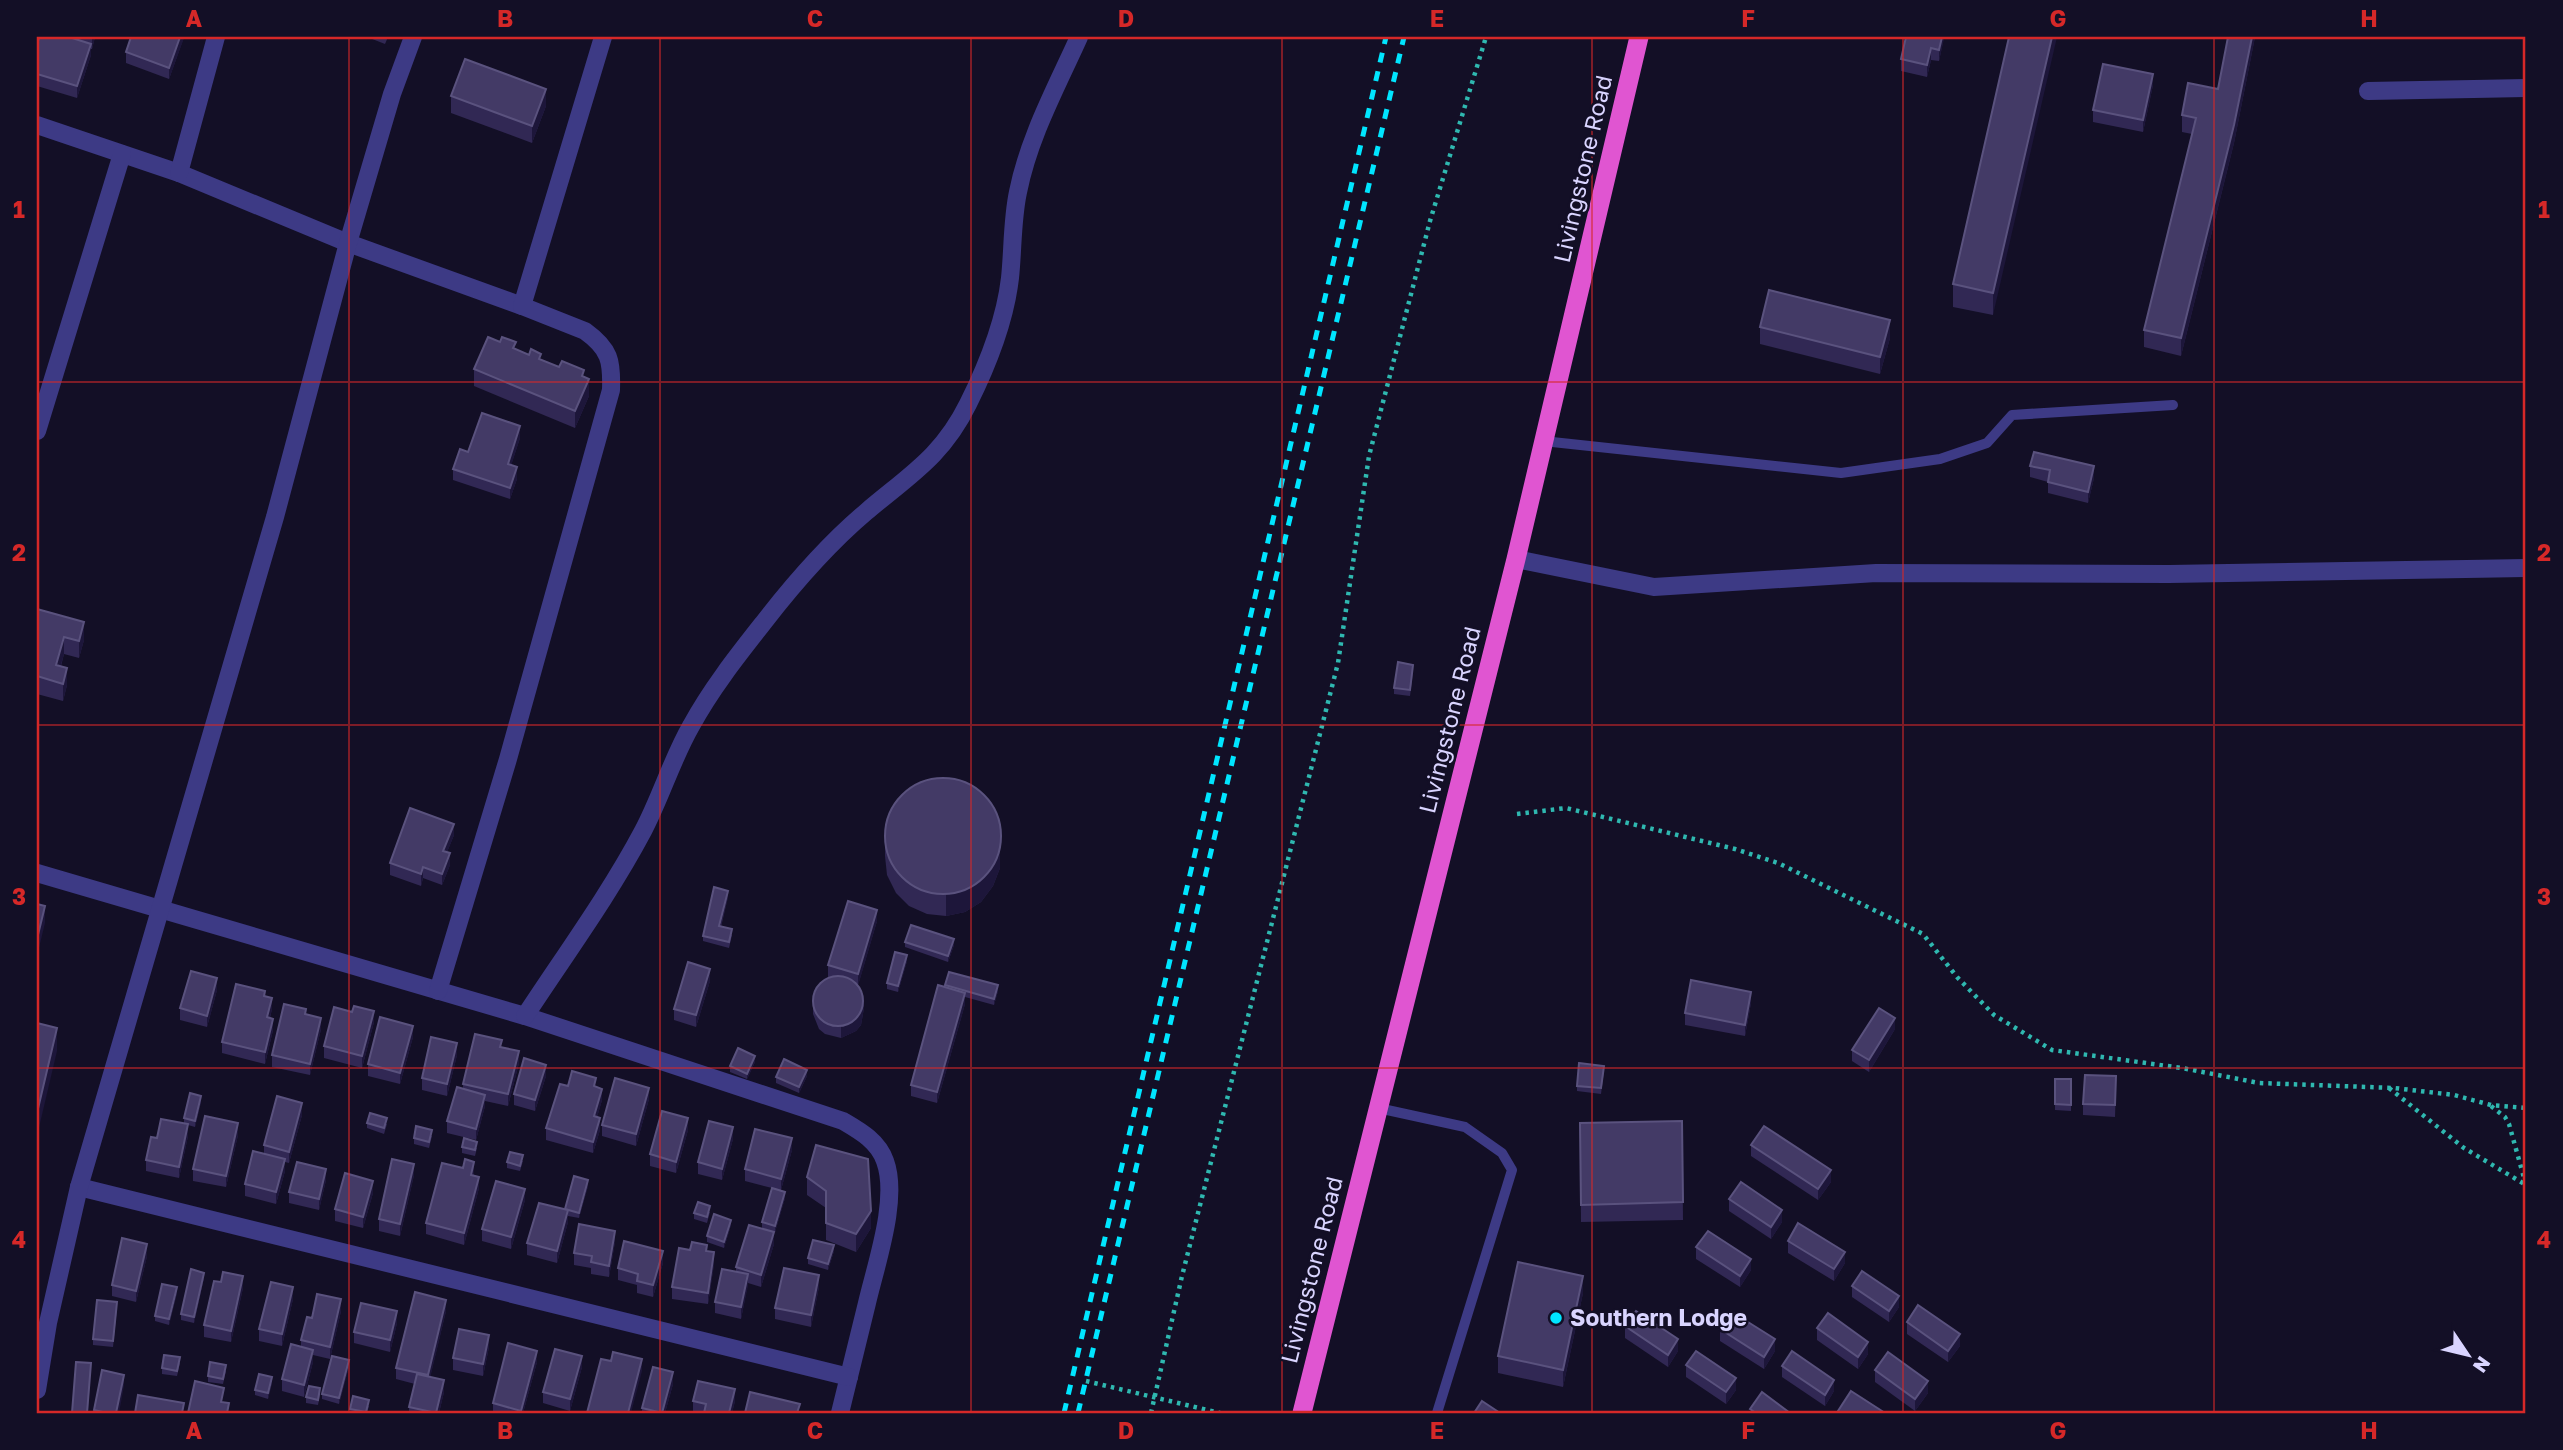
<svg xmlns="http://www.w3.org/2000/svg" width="2563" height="1450" viewBox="0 0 2563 1450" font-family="'Golos Text',sans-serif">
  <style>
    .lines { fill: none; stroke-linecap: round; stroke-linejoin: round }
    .path { stroke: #2fb8b0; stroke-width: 4.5; stroke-dasharray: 3.5 5; stroke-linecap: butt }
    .service { stroke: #3d3a85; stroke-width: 10 }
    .minor { stroke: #3d3a85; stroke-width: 18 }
    .trunk { stroke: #e055d1; stroke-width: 19 }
    .rail { stroke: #00e5ff; stroke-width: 5; stroke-dasharray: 10 9; stroke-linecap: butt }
    .wall { fill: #312854 }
    .shaded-wall { fill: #1d163a }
    .building { fill: #433a66; stroke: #5a527e; stroke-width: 2 }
    .grid { fill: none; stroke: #d62828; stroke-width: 2; stroke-opacity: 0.55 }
    .poi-dot { fill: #00e5ff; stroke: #130f26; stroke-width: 2.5 }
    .labels { text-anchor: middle; stroke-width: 5; stroke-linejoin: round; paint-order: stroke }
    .street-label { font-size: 23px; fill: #d9d4ff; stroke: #130f26 }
    .poi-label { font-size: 23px; font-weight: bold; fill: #d9d4ff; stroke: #130f26; text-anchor: start }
    .neatline { fill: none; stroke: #d62828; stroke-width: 2.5 }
    .grid-label { font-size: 23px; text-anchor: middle; font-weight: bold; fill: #d62828 }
  </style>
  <rect width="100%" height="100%" fill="#130f26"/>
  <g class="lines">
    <g class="path">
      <polyline points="1517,814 1566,808 1735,849 1778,863 1923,934 1957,977 1994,1015 2052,1050 2182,1068 2259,1083 2394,1088 2454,1095 2491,1105 2526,1108"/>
      <polyline points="2389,1088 2464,1148 2526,1185"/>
      <polyline points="2491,1106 2505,1117 2509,1124 2526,1185"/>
      <polyline points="1086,1381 1220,1413"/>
      <polyline points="1151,1413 1182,1276 1338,663 1369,456 1430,221 1486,37"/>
    </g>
    <g class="service">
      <polyline points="1543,441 1841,473 1940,459 1987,443 2012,415 2173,405"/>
      <polyline points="1378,1108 1465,1127 1502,1153 1512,1170 1437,1413"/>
    </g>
    <g class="minor">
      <polyline points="2368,91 2526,88"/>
      <polyline points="37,125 179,173 348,243 522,306"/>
      <polyline points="179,173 216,37"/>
      <polyline points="37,431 122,154"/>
      <polyline points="1516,559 1654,587 1876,573 2169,574 2526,568"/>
      <path d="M37,873L525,1016L843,1121C860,1131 878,1141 885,1161C899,1199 876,1264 867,1303C858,1340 849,1376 840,1413"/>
      <path d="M438,991L508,759L611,390C612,361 610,349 585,331L522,306L603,37"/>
      <path d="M525,1016C565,955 609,895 643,831C661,797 672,759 691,726C711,689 738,655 764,622C795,582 827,545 866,512C908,476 942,457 968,404C987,366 1005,321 1010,278C1013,250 1012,220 1018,192C1029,137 1056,88 1079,37"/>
      <polyline points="79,1187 849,1377"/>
      <polyline points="37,1390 48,1323 79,1187 275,517 348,243 392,94 413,37"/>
    </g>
    <polyline class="trunk" points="1302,1413 1516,559 1639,37"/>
    <g class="rail">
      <polyline points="1064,1413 1386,37"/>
      <polyline points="1078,1413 1404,37"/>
    </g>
  </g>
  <g class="wall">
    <polygon points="39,37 95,37 92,49 91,49 91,55 77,98 37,86 37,46"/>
    <polygon points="184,37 169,79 126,63 126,52"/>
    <polygon points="367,37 388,37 385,44"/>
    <polygon points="1904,37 1944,37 1939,61 1931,60 1927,77 1901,71 1901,59 1906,37"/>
    <polygon points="2009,37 1993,315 1953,307 1953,284"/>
    <polygon points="2228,37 2255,37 2234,143 2181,356 2144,347 2144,330 2192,134 2182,132 2182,115 2218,89"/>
    <polygon points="2153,85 2143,132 2093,122 2093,110"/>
    <polygon points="451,96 546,106 532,143 451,113"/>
    <polygon points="1760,327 1890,338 1880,374 1760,344"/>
    <polygon points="516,349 584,377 589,396 575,428 474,386 474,369"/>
    <polygon points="520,438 511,465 517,479 510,499 453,480 453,469 468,452"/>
    <polygon points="2030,466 2094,478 2088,503 2048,493 2048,482 2030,477"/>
    <polygon points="37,609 84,640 79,658 64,654 61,666 67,685 63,701 37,694"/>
    <polygon points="1413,671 1410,696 1394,694 1394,688"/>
    <polygon points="885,833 1000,849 1000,868 993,886 981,902 965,912 946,916 927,914 909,906 896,893 887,875 885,856"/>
    <polygon points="454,835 447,852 450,865 442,885 423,878 421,886 390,875 390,863"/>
    <polygon points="728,897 721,927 732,935 729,948 703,941 703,936"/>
    <polygon points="877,921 858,985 864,1008 861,1025 856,1031 841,1038 825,1034 819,1029 813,1014 813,1002 829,977 828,977 828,965"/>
    <polygon points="905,942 954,945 948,962 905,947"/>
    <polygon points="907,961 898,992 887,989 887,983"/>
    <polygon points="710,981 696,1027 674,1020 674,1009"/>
    <polygon points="945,985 998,991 994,1005 965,997 965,1004 937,1103 911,1096 911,1085"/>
    <polygon points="217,990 207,1027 180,1020 180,1008"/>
    <polygon points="265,996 272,1009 270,1018 273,1030 265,1064 222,1053 222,1042"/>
    <polygon points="1751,1003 1745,1036 1685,1025 1685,1013"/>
    <polygon points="352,1012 374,1022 362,1068 324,1058 324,1046"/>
    <polygon points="306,1014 321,1029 310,1075 272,1067 272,1055"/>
    <polygon points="1895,1029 1869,1072 1852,1061 1852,1050"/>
    <polygon points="413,1037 400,1084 368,1076 368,1064"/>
    <polygon points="502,1048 519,1063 508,1106 485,1101 485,1106 476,1140 447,1133 447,1121 463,1089 463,1084"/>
    <polygon points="457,1055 447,1096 422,1090 422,1078"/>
    <polygon points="755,1062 747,1079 730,1072 730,1066"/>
    <polygon points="1604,1071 1601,1094 1577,1091 1577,1086"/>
    <polygon points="546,1076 535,1111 514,1105 514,1094"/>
    <polygon points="807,1076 799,1093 776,1083 776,1077"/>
    <polygon points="2055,1079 2071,1079 2071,1111 2055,1110"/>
    <polygon points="568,1086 596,1087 602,1100 597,1117 600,1130 593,1153 546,1140 546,1128"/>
    <polygon points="2116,1088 2115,1117 2083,1115 2083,1104"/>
    <polygon points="649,1099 636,1146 602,1136 602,1125"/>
    <polygon points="201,1102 195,1127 188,1125 188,1136 179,1178 146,1171 146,1160 184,1123 184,1118"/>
    <polygon points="302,1115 289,1163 285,1162 285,1171 276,1204 245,1196 245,1184 264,1154 264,1145"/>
    <polygon points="1682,1121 1683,1220 1581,1222 1580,1123"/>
    <polygon points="367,1123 387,1124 384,1134 367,1128"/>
    <polygon points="688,1130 676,1173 650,1166 650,1154"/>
    <polygon points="238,1135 226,1187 193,1181 193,1169"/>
    <polygon points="432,1136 429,1148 414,1144 414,1138"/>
    <polygon points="733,1139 722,1180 698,1174 698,1162"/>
    <polygon points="816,1145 871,1228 856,1252 826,1240 826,1208 807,1195 807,1177"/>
    <polygon points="1751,1145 1831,1182 1818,1200 1751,1156"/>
    <polygon points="462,1147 477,1148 475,1156 462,1153"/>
    <polygon points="792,1150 781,1190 785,1198 775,1232 762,1228 762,1222 772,1188 745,1181 745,1169"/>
    <polygon points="523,1161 520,1171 507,1168 507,1162"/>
    <polygon points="474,1173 474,1175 479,1188 464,1245 426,1234 426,1223"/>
    <polygon points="414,1175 400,1236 379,1231 379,1219"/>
    <polygon points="326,1180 319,1210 289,1203 289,1192"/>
    <polygon points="588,1186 579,1218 568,1216 568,1222 557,1263 527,1255 527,1243 565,1210"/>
    <polygon points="373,1193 363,1228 335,1221 335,1209"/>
    <polygon points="1729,1199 1782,1222 1771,1239 1729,1211"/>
    <polygon points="525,1200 511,1249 482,1241 482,1229"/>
    <polygon points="710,1212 707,1223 694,1219 694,1213"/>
    <polygon points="731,1225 724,1248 707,1242 707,1236"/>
    <polygon points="1788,1241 1845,1263 1834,1281 1788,1253"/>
    <polygon points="615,1242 609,1277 591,1274 591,1268 574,1265 574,1253"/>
    <polygon points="774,1244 761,1287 748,1283 741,1319 715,1313 715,1302 736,1272 736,1267"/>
    <polygon points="1696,1247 1751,1270 1740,1287 1696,1259"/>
    <polygon points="690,1250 707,1251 714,1264 708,1304 672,1299 672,1287"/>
    <polygon points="834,1251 828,1270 808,1264 808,1258"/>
    <polygon points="147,1256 136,1302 112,1296 112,1285"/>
    <polygon points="663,1263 653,1297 637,1293 637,1285 618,1280 618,1268"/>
    <polygon points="204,1278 194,1323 181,1320 181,1314"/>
    <polygon points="221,1282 243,1288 231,1342 204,1337 204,1325"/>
    <polygon points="1852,1286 1899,1307 1889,1322 1852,1297"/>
    <polygon points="819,1287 811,1327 775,1319 775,1308"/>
    <polygon points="177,1293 169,1325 155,1321 155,1316"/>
    <polygon points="1583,1293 1563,1387 1498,1373 1498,1356"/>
    <polygon points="293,1299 282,1346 259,1341 259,1329"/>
    <polygon points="117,1308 113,1347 93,1345 93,1339"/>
    <polygon points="341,1311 330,1359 313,1355 313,1362 304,1397 282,1391 282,1379 301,1347 301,1340 312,1318"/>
    <polygon points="446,1311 430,1377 444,1392 439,1413 409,1413 409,1407 415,1384 396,1379 396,1368"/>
    <polygon points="1907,1322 1960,1346 1948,1362 1907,1334"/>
    <polygon points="397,1323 390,1352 354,1343 354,1332"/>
    <polygon points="1625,1326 1678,1351 1668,1367 1625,1338"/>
    <polygon points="1817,1328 1868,1354 1858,1369 1817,1340"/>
    <polygon points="1720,1329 1775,1351 1764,1369 1720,1341"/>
    <polygon points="489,1347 483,1376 453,1370 453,1358"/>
    <polygon points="537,1362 523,1413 493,1413 493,1403"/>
    <polygon points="180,1363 177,1376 162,1374 162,1368"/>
    <polygon points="1686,1365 1736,1390 1726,1404 1686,1377"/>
    <polygon points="349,1366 339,1404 322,1399 322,1394"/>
    <polygon points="1782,1366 1834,1391 1825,1406 1782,1377"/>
    <polygon points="582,1367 570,1411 543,1403 543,1392"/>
    <polygon points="1875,1370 1928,1393 1915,1411 1875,1382"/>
    <polygon points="226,1371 223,1384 208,1382 208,1376"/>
    <polygon points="272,1383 268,1399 255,1395 255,1390"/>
    <polygon points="673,1384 665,1413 642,1413 642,1408"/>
    <polygon points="320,1394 318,1405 306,1403 306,1397"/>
    <polygon points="693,1401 735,1401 732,1413 693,1413"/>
    <polygon points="369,1406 367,1413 350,1413 350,1409"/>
  </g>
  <g class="shaded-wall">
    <polygon points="92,37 95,37 92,49"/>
    <polygon points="180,37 184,37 184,38 169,79 169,68"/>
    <polygon points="1942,37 1944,37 1944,39 1939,61 1939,50"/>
    <polygon points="2052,37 2057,37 1993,315 1993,293"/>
    <polygon points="2252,37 2255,37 2234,143 2181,356 2181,338"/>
    <polygon points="91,44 91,55 77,98 77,86"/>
    <polygon points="1931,48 1931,60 1927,77 1927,65"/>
    <polygon points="2153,74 2153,85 2143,132 2143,120"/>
    <polygon points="546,89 546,106 532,143 532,126"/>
    <polygon points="1890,320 1890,338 1880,374 1880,357"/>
    <polygon points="589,379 589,396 575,428 575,411"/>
    <polygon points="520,426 520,438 508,475 508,464"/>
    <polygon points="2094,466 2094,478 2088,503 2088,492"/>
    <polygon points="517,467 517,479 510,499 510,488"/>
    <polygon points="84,622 84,640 79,658 79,641"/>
    <polygon points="64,637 64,654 56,682 56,665"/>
    <polygon points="67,668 67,685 63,701 63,684"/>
    <polygon points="454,824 454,835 443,862 443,851"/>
    <polygon points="1000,827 1000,868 993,886 981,902 965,912 946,916 946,894"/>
    <polygon points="450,853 450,865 442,885 442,874"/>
    <polygon points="423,867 423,878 421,886 421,874"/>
    <polygon points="728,891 728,897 719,932 719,926"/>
    <polygon points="45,906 45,923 37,956 37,939"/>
    <polygon points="877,910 877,921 858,986 858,974"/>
    <polygon points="954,939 954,945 948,962 948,956"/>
    <polygon points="907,955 907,961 898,992 898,986"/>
    <polygon points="710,969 710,981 696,1027 696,1015"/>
    <polygon points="217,978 217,990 207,1027 207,1016"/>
    <polygon points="998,985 998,991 994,1005 994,999"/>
    <polygon points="1751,992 1751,1003 1745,1036 1745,1025"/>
    <polygon points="965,993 965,1004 937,1103 937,1092"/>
    <polygon points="864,996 864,1008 861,1025 856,1031 841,1038 841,1026"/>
    <polygon points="272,998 272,1009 267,1029 267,1017"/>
    <polygon points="374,1011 374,1022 362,1068 362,1056"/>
    <polygon points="321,1018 321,1029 310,1075 310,1064"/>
    <polygon points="1895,1018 1895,1029 1869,1072 1869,1060"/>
    <polygon points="273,1019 273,1030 265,1064 265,1052"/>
    <polygon points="413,1026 413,1037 400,1084 400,1073"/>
    <polygon points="57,1028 57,1051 37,1136 37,1113"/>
    <polygon points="457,1043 457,1055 447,1096 447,1084"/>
    <polygon points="519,1051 519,1063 508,1106 508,1094"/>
    <polygon points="755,1056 755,1062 747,1079 747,1074"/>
    <polygon points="546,1065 546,1076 535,1111 535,1100"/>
    <polygon points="807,1070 807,1076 799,1093 799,1087"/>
    <polygon points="649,1088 649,1099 636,1146 636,1134"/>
    <polygon points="602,1089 602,1100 594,1128 594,1116"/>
    <polygon points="485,1095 485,1106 476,1140 476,1129"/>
    <polygon points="201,1096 201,1102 195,1127 195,1121"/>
    <polygon points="302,1103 302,1115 289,1163 289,1152"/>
    <polygon points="600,1118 600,1130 593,1153 593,1142"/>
    <polygon points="688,1118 688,1130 676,1173 676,1162"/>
    <polygon points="238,1123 238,1135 226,1187 226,1176"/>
    <polygon points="188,1124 188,1136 179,1178 179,1167"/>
    <polygon points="733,1127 733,1139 722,1180 722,1169"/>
    <polygon points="792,1138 792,1150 781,1190 781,1179"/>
    <polygon points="285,1159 285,1171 276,1204 276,1192"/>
    <polygon points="474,1162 474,1173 471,1186 471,1175"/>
    <polygon points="414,1164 414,1175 400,1236 400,1224"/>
    <polygon points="326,1169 326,1180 319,1210 319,1199"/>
    <polygon points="1831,1170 1831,1182 1818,1200 1818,1189"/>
    <polygon points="479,1177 479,1188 464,1245 464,1233"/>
    <polygon points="588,1180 588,1186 579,1218 579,1213"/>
    <polygon points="373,1181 373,1193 363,1228 363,1217"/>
    <polygon points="525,1189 525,1200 511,1249 511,1237"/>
    <polygon points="785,1192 785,1198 775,1232 775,1226"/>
    <polygon points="568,1210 568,1222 557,1263 557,1251"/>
    <polygon points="1782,1210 1782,1222 1771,1239 1771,1227"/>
    <polygon points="871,1211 871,1228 856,1252 856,1234"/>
    <polygon points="731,1220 731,1225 724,1248 724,1242"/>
    <polygon points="615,1231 615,1242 609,1277 609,1266"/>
    <polygon points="774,1232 774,1244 761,1287 761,1275"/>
    <polygon points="147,1244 147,1256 136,1302 136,1291"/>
    <polygon points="834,1245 834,1251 828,1270 828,1264"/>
    <polygon points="663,1251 663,1263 653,1297 653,1285"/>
    <polygon points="714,1252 714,1264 708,1304 708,1293"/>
    <polygon points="1845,1252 1845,1263 1834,1281 1834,1269"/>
    <polygon points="1751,1259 1751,1270 1740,1287 1740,1276"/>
    <polygon points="204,1273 204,1278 194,1323 194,1317"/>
    <polygon points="748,1274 748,1286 741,1319 741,1307"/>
    <polygon points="819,1275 819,1287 811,1327 811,1315"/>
    <polygon points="243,1276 243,1288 231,1342 231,1331"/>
    <polygon points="1583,1276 1583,1293 1563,1387 1563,1370"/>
    <polygon points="177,1287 177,1293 169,1325 169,1319"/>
    <polygon points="293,1287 293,1299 282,1346 282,1334"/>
    <polygon points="1899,1296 1899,1307 1889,1322 1889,1311"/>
    <polygon points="341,1299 341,1311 330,1359 330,1347"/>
    <polygon points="446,1300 446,1311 428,1387 428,1375"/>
    <polygon points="397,1311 397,1323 390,1352 390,1340"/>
    <polygon points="1960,1334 1960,1346 1948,1362 1948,1351"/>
    <polygon points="489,1335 489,1347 483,1376 483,1364"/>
    <polygon points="1678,1339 1678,1351 1668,1367 1668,1355"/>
    <polygon points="1775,1339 1775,1351 1764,1369 1764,1357"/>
    <polygon points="1868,1342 1868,1354 1858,1369 1858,1357"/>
    <polygon points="313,1350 313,1362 304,1397 304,1385"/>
    <polygon points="537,1351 537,1362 523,1413 521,1413"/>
    <polygon points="582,1356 582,1367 570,1411 570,1399"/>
    <polygon points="642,1359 642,1371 631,1413 628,1413"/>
    <polygon points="349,1360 349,1366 339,1404 339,1398"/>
    <polygon points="91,1363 88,1413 87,1413"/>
    <polygon points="673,1372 673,1384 665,1413 662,1413"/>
    <polygon points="124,1375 124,1386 119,1413 116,1413"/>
    <polygon points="272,1377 272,1383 268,1399 268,1393"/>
    <polygon points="1736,1378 1736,1390 1726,1404 1726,1392"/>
    <polygon points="444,1380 444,1392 439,1413 436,1413"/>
    <polygon points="1834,1380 1834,1391 1825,1406 1825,1395"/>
    <polygon points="1928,1381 1928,1393 1915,1411 1915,1399"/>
    <polygon points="735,1389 735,1401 732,1413 729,1413"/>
  </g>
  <g class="building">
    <polygon points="39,37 69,37 91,44 77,86 37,74 37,46"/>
    <polygon points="131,37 180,37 169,68 126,52"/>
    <polygon points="1906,37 1942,37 1939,50 1931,48 1927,65 1901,59"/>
    <polygon points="2009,37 2052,37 1993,293 1953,284"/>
    <polygon points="2228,37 2252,37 2234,125 2181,338 2144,330 2196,118 2182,115 2188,83 2218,89"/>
    <polygon points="465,59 546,89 532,126 451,96"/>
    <polygon points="2103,64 2153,74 2143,120 2093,110"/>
    <polygon points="1769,290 1890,320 1880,357 1760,327"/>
    <polygon points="488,337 500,342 502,337 516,342 513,348 529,355 531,349 541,354 539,359 559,367 562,361 584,370 582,376 589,379 575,411 474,369"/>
    <polygon points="482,413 520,426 508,464 517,467 510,488 453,469 460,449 468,452"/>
    <polygon points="2034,452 2094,466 2088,492 2048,482 2050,470 2030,466"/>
    <polygon points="37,609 84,622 79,641 64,637 56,665 67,668 63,684 37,676"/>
    <polygon points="1398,662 1413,665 1410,690 1394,688"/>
    <circle cx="943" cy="836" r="58"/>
    <polygon points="410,808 454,824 443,851 450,853 442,874 423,867 421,874 390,863"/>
    <polygon points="714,887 728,891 719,926 732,929 729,942 703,936"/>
    <polygon points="848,901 877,910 858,974 828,965"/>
    <polygon points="37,904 45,906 37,939"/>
    <polygon points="911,925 954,939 948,956 905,942"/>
    <polygon points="895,952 907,955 898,986 887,983"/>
    <polygon points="688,962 710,969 696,1015 674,1009"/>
    <polygon points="191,971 217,978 207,1016 180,1008"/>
    <polygon points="949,972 998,985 994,999 945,985"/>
    <circle cx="838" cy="1001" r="25"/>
    <polygon points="1691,980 1751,992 1745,1025 1685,1013"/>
    <polygon points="236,984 265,991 264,996 272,998 267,1017 273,1019 265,1052 222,1042"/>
    <polygon points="938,985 965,993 937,1092 911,1085"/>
    <polygon points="284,1004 306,1009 305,1014 321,1018 310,1064 272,1055"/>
    <polygon points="354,1006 374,1011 362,1056 324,1046 334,1007 352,1012"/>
    <polygon points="1879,1008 1895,1018 1869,1060 1852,1050"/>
    <polygon points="380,1017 413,1026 400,1073 368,1064"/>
    <polygon points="37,1023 57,1028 37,1113"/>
    <polygon points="475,1034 502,1040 500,1047 519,1051 508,1094 463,1084"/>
    <polygon points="431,1037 457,1043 447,1084 422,1078"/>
    <polygon points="738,1048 755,1056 747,1074 730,1066"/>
    <polygon points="524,1058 546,1065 535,1100 514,1094"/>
    <polygon points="784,1059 807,1070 799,1087 776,1077"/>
    <polygon points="1579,1063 1604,1066 1601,1088 1577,1086"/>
    <polygon points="572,1071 596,1078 594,1086 602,1089 594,1116 600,1118 593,1142 546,1128 560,1084 568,1086"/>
    <polygon points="2085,1075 2116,1076 2115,1105 2083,1104"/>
    <polygon points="615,1078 649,1088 636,1134 602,1125"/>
    <polygon points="2055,1079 2071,1079 2071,1105 2055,1104"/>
    <polygon points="457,1087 485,1095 476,1129 447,1121"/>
    <polygon points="190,1093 201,1096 195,1121 184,1118"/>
    <polygon points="277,1096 302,1103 289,1152 264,1145"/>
    <polygon points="662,1111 688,1118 676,1162 650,1154"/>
    <polygon points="370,1113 387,1118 384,1128 367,1123"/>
    <polygon points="205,1116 238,1123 226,1176 193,1169"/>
    <polygon points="161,1119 188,1124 179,1167 146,1160 151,1137 157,1138"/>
    <polygon points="709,1121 733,1127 722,1169 698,1162"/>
    <polygon points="1682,1121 1683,1202 1581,1205 1580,1123"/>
    <polygon points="416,1126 432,1130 429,1142 414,1138"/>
    <polygon points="1764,1126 1831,1170 1818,1189 1751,1145"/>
    <polygon points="755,1129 792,1138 781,1179 745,1169"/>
    <polygon points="464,1138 477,1142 475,1150 462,1147"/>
    <polygon points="816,1145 868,1159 871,1211 856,1234 826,1223 826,1191 807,1177"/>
    <polygon points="253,1151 285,1159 276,1192 245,1184"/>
    <polygon points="510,1152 523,1155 520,1166 507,1162"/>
    <polygon points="392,1159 414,1164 400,1224 379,1219"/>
    <polygon points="465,1159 474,1162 471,1175 479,1177 464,1233 426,1223 442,1163 463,1168"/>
    <polygon points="297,1162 326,1169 319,1199 289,1192"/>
    <polygon points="345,1173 373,1181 363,1217 335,1209"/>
    <polygon points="574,1176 588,1180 579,1213 565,1209"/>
    <polygon points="496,1181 525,1189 511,1237 482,1229"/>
    <polygon points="1741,1182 1782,1210 1771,1227 1729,1199"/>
    <polygon points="772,1188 785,1192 775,1226 762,1222"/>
    <polygon points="698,1202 710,1206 707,1217 694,1213"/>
    <polygon points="539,1203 568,1210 557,1251 527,1243"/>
    <polygon points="714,1214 731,1220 724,1242 707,1236"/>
    <polygon points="1798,1223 1845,1252 1834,1269 1788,1241"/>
    <polygon points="579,1224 615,1231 609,1266 591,1262 592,1256 574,1253"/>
    <polygon points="749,1225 774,1232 761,1275 736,1267"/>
    <polygon points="1708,1231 1751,1259 1740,1276 1696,1247"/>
    <polygon points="122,1238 147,1244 136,1291 112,1285"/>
    <polygon points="813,1240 834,1245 828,1264 808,1258"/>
    <polygon points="624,1241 663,1251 653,1285 637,1281 638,1274 618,1268"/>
    <polygon points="692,1242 707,1245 706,1251 714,1252 708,1293 672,1287 679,1248 690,1250"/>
    <polygon points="1518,1262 1583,1276 1563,1370 1498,1356"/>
    <polygon points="784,1268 819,1275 811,1315 775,1308"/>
    <polygon points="191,1269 204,1273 194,1317 181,1314"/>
    <polygon points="722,1269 748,1274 741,1307 715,1302"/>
    <polygon points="1862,1271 1899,1296 1889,1311 1852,1286"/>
    <polygon points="223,1272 243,1276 231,1331 204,1325 214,1281 221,1282"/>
    <polygon points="271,1282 293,1287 282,1334 259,1329"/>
    <polygon points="162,1284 177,1287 169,1319 155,1316"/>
    <polygon points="415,1292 446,1300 428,1375 396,1368"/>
    <polygon points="317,1294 341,1299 330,1347 301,1340 307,1317 312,1318"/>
    <polygon points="97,1300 117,1302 113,1341 93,1339"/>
    <polygon points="361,1303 397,1311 390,1340 354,1332"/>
    <polygon points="1918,1305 1960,1334 1948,1351 1907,1322"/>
    <polygon points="1636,1311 1678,1339 1668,1355 1625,1326"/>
    <polygon points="1732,1312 1775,1339 1764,1357 1720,1329"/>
    <polygon points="1828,1313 1868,1342 1858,1357 1817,1328"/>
    <polygon points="459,1329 489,1335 483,1364 453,1358"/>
    <polygon points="508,1343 537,1351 521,1411 493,1403"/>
    <polygon points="291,1344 313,1350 304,1385 282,1379"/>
    <polygon points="555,1349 582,1356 570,1399 543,1392"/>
    <polygon points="1696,1351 1736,1378 1726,1392 1686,1365"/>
    <polygon points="1792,1351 1834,1380 1825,1395 1782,1366"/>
    <polygon points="613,1352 642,1359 628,1413 587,1413 601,1359 611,1361"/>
    <polygon points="1888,1352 1928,1381 1915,1399 1875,1370"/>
    <polygon points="164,1355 180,1357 177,1371 162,1368"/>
    <polygon points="332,1356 349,1360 339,1398 322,1394"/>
    <polygon points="76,1362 91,1363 87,1413 72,1413"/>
    <polygon points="210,1362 226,1365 223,1379 208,1376"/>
    <polygon points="653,1367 673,1372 662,1413 642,1408"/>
    <polygon points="102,1370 124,1375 116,1413 107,1413 94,1410"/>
    <polygon points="259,1374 272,1377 268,1393 255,1390"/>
    <polygon points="417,1374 444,1380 436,1413 409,1407"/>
    <polygon points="195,1381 224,1388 221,1402 229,1403 227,1413 188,1413"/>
    <polygon points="698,1381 735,1389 729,1413 704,1413 706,1404 693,1401"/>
    <polygon points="309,1386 320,1388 318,1400 306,1397"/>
    <polygon points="1851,1391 1885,1413 1841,1413 1838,1411"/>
    <polygon points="750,1392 800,1404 797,1413 745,1413"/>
    <polygon points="1762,1392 1790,1413 1756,1413 1750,1409"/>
    <polygon points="138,1395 184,1403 182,1413 135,1413"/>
    <polygon points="353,1396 369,1400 366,1412 350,1409"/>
    <polygon points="1482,1401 1500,1413 1474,1413"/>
  </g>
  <path class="grid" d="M349,37V1413M660,37V1413M971,37V1413M1282,37V1413M1592,37V1413M1903,37V1413M2214,37V1413M37,382H2526M37,725H2526M37,1068H2526"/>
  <circle class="poi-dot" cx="1556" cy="1318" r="7"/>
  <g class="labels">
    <g class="street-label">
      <text transform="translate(1583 169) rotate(-77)" y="8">Livingstone Road</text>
      <text transform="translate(1450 720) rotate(-76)" y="8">Livingstone Road</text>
      <text transform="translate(1312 1270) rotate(-76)" y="8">Livingstone Road</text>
    </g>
    <g class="poi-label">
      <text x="1570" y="1326">Southern Lodge</text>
    </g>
  </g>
  <rect width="2563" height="1450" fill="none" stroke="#130f26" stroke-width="77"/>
  <g transform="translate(2468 1355) rotate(125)" stroke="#130f26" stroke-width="5" paint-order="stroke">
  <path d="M0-5L12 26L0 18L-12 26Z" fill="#d9d4ff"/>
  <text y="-10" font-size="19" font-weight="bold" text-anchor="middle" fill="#d9d4ff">N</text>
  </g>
  <rect x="38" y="38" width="2486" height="1374" class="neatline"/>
  <g class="grid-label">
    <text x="194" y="27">A</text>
    <text x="505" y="27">B</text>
    <text x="815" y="27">C</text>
    <text x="1126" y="27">D</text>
    <text x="1437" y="27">E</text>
    <text x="1748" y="27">F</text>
    <text x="2058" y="27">G</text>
    <text x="2369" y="27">H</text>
    <text x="19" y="218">1</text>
    <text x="2544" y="218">1</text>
    <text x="19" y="561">2</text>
    <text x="2544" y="561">2</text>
    <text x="19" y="905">3</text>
    <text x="2544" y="905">3</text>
    <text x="19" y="1248">4</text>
    <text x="2544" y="1248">4</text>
    <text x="194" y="1439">A</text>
    <text x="505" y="1439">B</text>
    <text x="815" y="1439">C</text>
    <text x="1126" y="1439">D</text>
    <text x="1437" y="1439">E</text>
    <text x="1748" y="1439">F</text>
    <text x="2058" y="1439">G</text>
    <text x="2369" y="1439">H</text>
  </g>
</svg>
